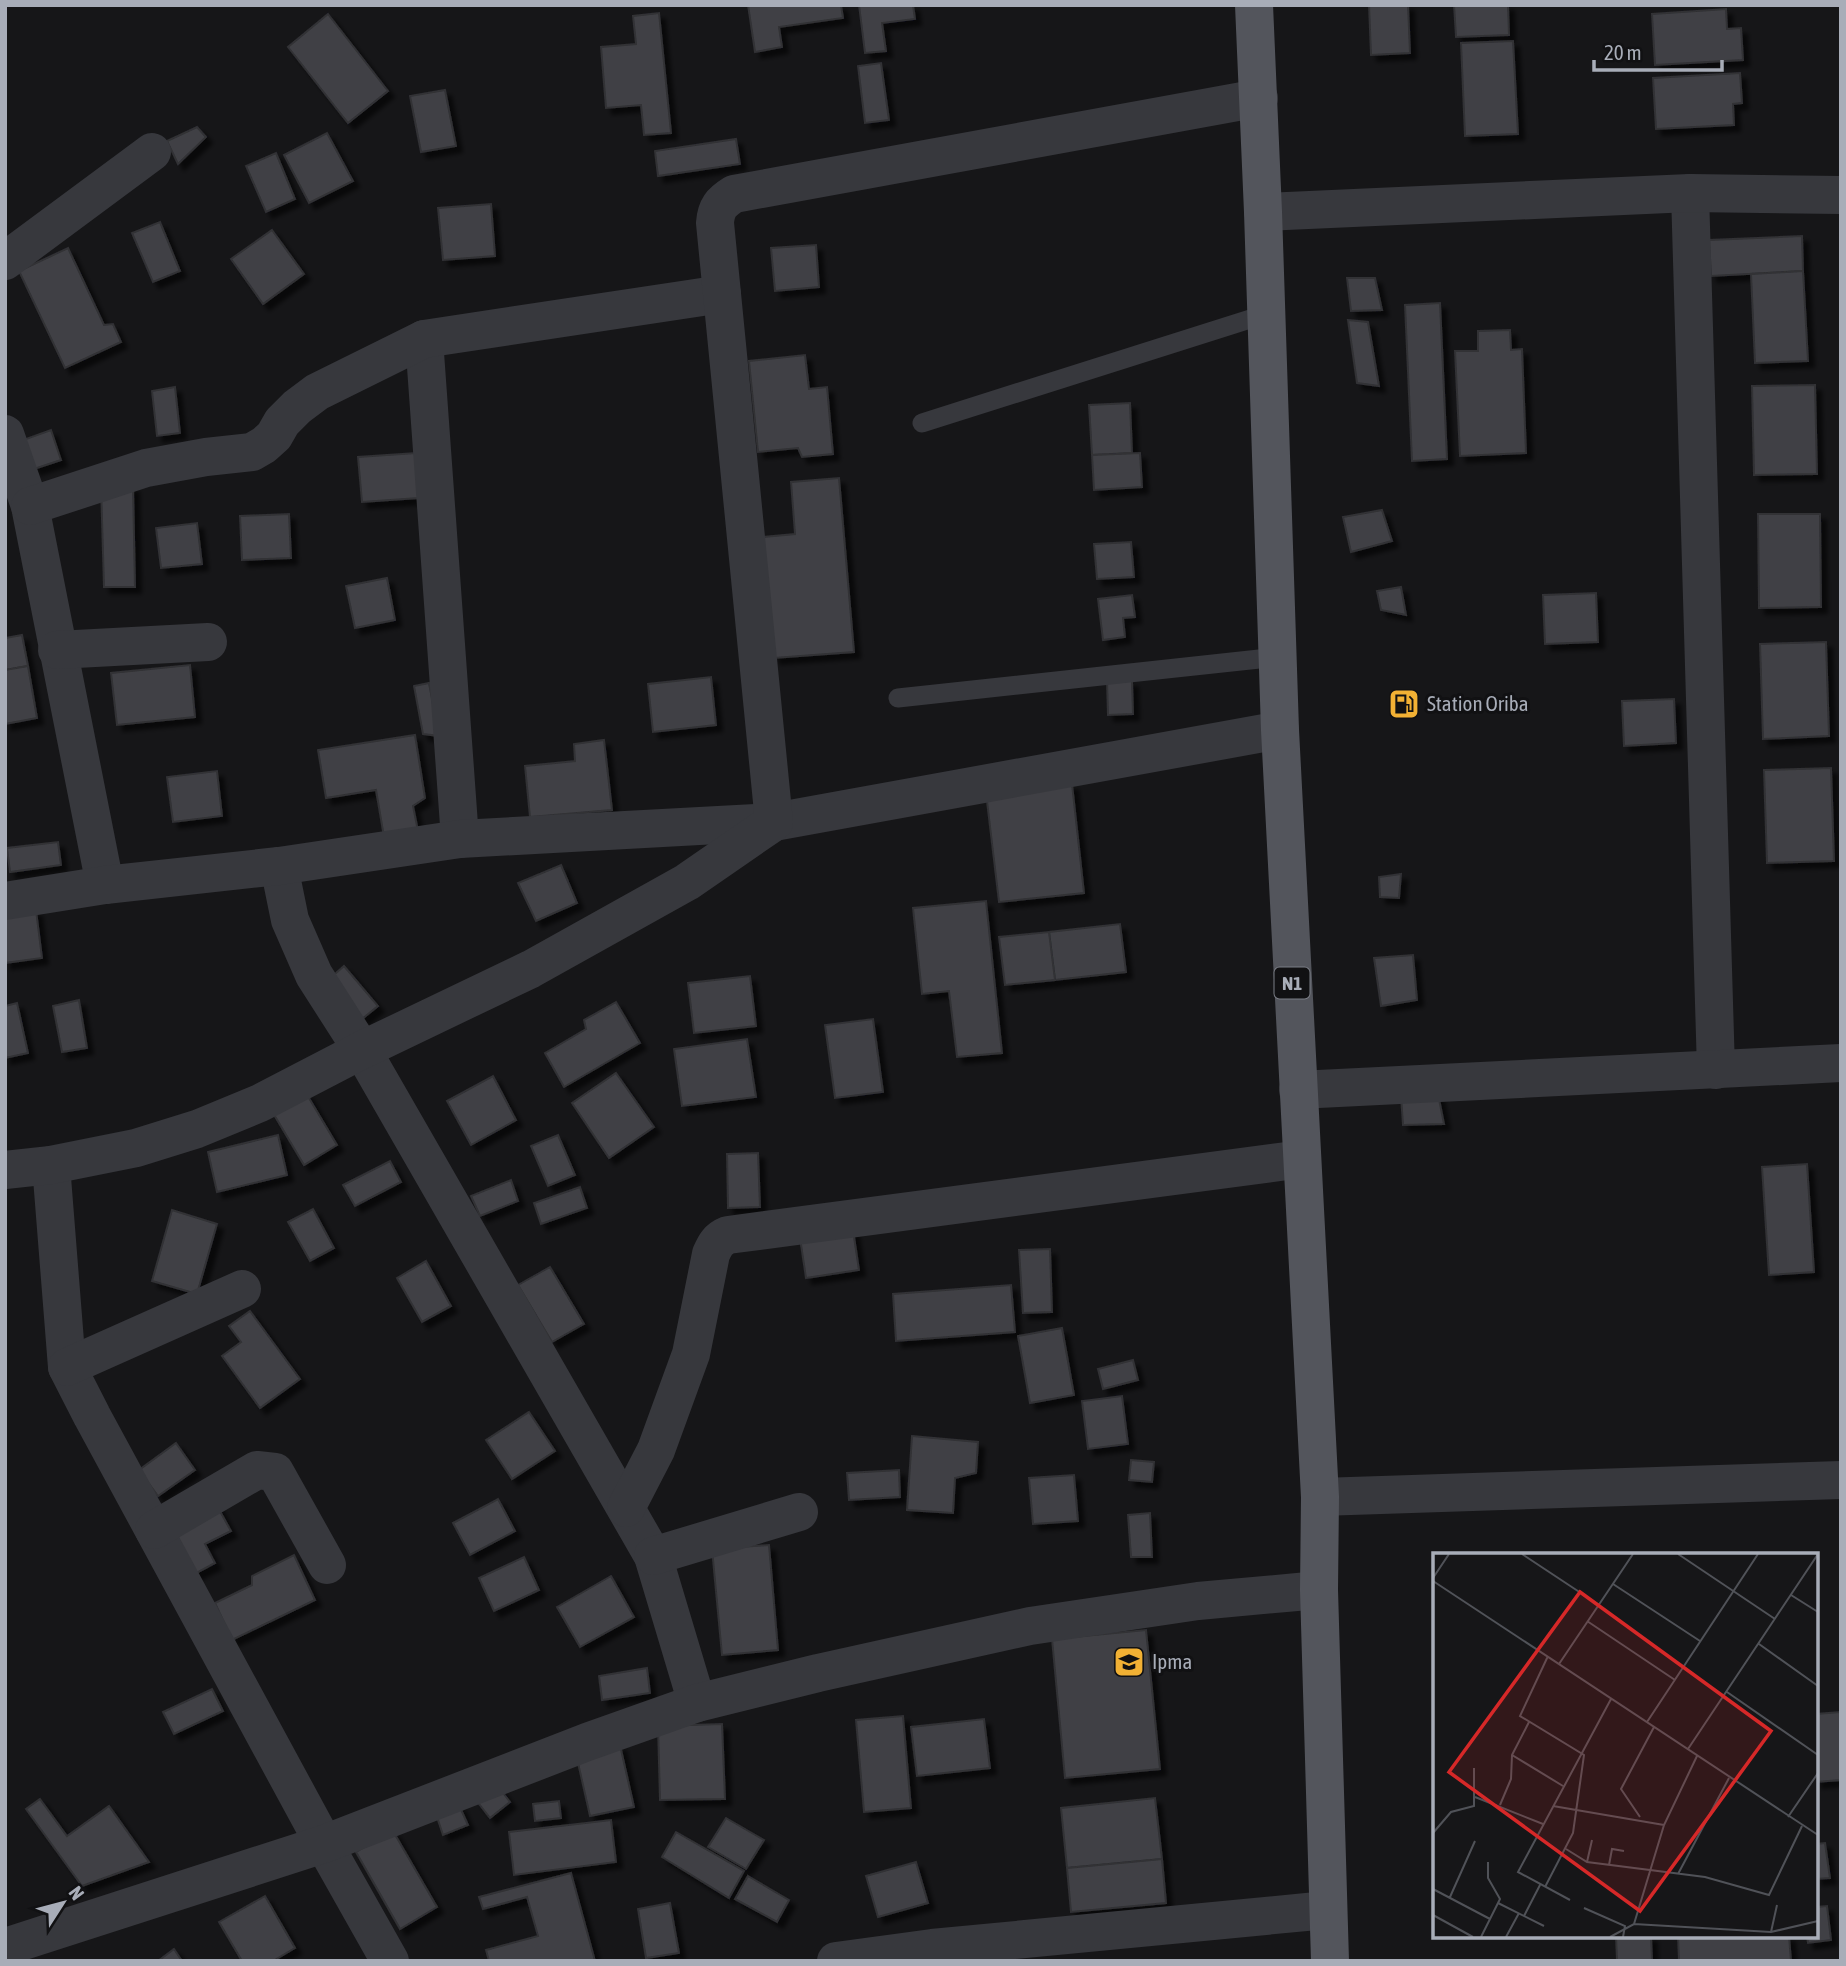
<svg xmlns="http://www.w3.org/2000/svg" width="1846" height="1966" viewBox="0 0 1846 1966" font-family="'Asap Condensed',sans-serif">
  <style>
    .building { fill: #404145; stroke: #303034; stroke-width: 2; filter: url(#shadow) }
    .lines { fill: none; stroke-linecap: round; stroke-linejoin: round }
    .lane { stroke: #37383d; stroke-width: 19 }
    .street { stroke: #37383d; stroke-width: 38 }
    .primary { stroke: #53555c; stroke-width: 38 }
    .labels { text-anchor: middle; stroke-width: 6; stroke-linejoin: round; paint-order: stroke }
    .shield { fill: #111113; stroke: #7b7e86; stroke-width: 2 }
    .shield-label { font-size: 19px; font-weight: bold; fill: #a8adb8 }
    .poi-label { font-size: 21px; fill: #a8adb8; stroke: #111113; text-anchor: start }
    .inset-road { fill: none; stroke: #505258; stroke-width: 2 }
    .view { fill: #d62828; fill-opacity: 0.15; stroke: #d62828; stroke-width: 3.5 }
    .inset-edge { fill: none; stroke: #a8adb8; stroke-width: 3.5 }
  </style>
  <defs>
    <filter id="shadow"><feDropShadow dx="6" dy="6" stdDeviation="2" flood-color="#0009"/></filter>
  </defs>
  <rect width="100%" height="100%" fill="#161618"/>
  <g class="building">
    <polygon points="748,5 841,5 843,18 779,27 782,47 755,52"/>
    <polygon points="859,5 913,5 915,19 882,23 886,51 865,53"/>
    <polygon points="1369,5 1408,5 1410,53 1371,55"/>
    <polygon points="1454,5 1508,5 1509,35 1456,37"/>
    <polygon points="1726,9 1727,29 1741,28 1743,60 1655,65 1652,14"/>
    <polygon points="659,13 671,133 644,135 641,105 606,108 601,47 636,44 633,16"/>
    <polygon points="328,14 388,91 348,123 288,47"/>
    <polygon points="1513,41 1518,134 1465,136 1461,43"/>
    <polygon points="881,63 889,120 865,123 858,66"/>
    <polygon points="1740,73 1742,103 1733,104 1734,125 1656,129 1653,78"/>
    <polygon points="445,90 456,146 421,152 410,96"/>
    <polygon points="197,127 206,137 178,164 167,141"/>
    <polygon points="327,133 353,181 309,203 284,155"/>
    <polygon points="736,139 740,164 658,176 655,151"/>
    <polygon points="276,153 295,199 266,212 246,166"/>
    <polygon points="491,204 495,256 443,260 438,208"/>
    <polygon points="160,222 180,271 153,282 132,233"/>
    <polygon points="272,230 304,274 263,304 231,259"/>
    <polygon points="1802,236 1803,271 1711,276 1709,240"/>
    <polygon points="816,245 819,287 775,291 771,248"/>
    <polygon points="68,248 104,325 113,324 121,342 65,368 19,271"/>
    <polygon points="1803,271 1808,361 1755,363 1751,274"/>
    <polygon points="1347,278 1375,278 1382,310 1351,311"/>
    <polygon points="1440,303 1447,459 1412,461 1405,305"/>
    <polygon points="1348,320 1368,322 1379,386 1357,383"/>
    <polygon points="1510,330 1511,350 1522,349 1526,453 1460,456 1455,351 1478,351 1478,331"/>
    <polygon points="805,355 809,389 827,387 833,454 802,457 798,448 758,452 749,361"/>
    <polygon points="1815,385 1817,474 1754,475 1752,386"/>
    <polygon points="175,387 180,433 157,436 152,391"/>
    <polygon points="1130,403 1132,453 1092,455 1089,405"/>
    <polygon points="51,430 61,460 34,469 23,440"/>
    <polygon points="416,453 419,498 362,502 358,457"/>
    <polygon points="1140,453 1142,487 1094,490 1092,455"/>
    <polygon points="839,478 854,652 774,658 763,537 795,534 791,482"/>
    <polygon points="101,486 133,486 135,587 104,587"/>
    <polygon points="1382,510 1392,541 1351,552 1343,517"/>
    <polygon points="289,514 291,558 242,560 240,516"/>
    <polygon points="1758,514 1820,514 1821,607 1759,608"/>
    <polygon points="197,523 202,564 161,568 156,528"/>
    <polygon points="1131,542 1134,577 1097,579 1094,544"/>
    <polygon points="387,578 395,620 355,628 346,586"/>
    <polygon points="1401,587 1406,615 1381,610 1377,591"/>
    <polygon points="1596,593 1598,642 1545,644 1543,595"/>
    <polygon points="1132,595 1135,617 1123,618 1125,637 1103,640 1098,599"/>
    <polygon points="22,635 28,666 5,670 5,638"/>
    <polygon points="1826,642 1829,736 1763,739 1760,644"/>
    <polygon points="190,665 195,717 117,725 111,673"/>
    <polygon points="28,666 37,718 5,724 5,670"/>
    <polygon points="711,677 716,725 653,732 648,684"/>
    <polygon points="1107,681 1132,681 1133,714 1108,715"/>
    <polygon points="429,683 439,736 423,734 414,686"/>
    <polygon points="1674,699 1676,743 1624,746 1622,701"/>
    <polygon points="415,735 425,798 413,806 418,831 384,837 376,790 326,798 318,750"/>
    <polygon points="604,740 612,810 530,817 525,766 575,761 574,744"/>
    <polygon points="1831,768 1834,861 1767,863 1764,770"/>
    <polygon points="217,771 222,816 173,822 167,777"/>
    <polygon points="1072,784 1084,893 999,902 986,793"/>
    <polygon points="58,842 61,865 10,872 7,848"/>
    <polygon points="561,865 577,903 536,921 518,883"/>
    <polygon points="1401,874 1399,898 1380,897 1379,877"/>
    <polygon points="986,901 1002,1053 957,1057 949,991 922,994 913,908"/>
    <polygon points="36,910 42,958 5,963 5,914"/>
    <polygon points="1120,924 1126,972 1055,980 1049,932"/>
    <polygon points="1049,932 1055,980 1005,985 999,937"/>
    <polygon points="1413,955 1417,1000 1381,1006 1374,958"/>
    <polygon points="344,966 378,1006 362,1019 328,980"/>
    <polygon points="750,976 756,1026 694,1033 688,983"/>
    <polygon points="79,1000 87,1048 62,1052 53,1006"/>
    <polygon points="616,1002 640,1043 564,1087 545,1053 586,1029 584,1020"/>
    <polygon points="17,1003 28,1053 5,1058 5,1006"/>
    <polygon points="873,1019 883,1092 835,1098 825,1025"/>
    <polygon points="747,1039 756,1097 682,1106 674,1049"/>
    <polygon points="616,1073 654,1127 609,1158 572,1103"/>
    <polygon points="493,1076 516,1120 471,1145 447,1101"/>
    <polygon points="306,1093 337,1145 304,1165 273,1113"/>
    <polygon points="1438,1094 1444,1124 1403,1125 1401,1096"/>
    <polygon points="278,1135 287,1175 217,1192 208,1152"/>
    <polygon points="558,1135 575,1175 548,1186 531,1146"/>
    <polygon points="758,1153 760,1207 728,1208 727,1154"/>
    <polygon points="390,1161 401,1182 355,1206 343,1185"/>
    <polygon points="1807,1164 1814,1272 1769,1275 1762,1167"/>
    <polygon points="511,1180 518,1201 480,1216 471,1196"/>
    <polygon points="580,1187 587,1208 541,1224 534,1203"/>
    <polygon points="313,1209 334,1248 310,1261 288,1222"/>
    <polygon points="172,1210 217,1224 197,1294 152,1281"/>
    <polygon points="853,1230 859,1270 806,1278 800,1238"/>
    <polygon points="1050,1249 1052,1312 1023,1313 1019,1250"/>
    <polygon points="426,1261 451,1306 422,1322 397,1278"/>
    <polygon points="550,1267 584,1324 552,1342 518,1285"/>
    <polygon points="1011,1285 1015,1332 896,1341 893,1294"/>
    <polygon points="250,1311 300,1379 260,1408 222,1356 241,1342 229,1326"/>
    <polygon points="1062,1328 1074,1395 1030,1403 1018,1336"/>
    <polygon points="1133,1360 1138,1380 1103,1389 1098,1369"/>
    <polygon points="1122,1396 1128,1444 1088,1449 1082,1401"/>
    <polygon points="529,1412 555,1451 512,1479 486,1440"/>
    <polygon points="912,1436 978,1442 976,1473 955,1478 953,1513 907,1510"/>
    <polygon points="176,1443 195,1470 158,1496 139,1470"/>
    <polygon points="1131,1460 1154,1462 1152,1482 1129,1480"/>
    <polygon points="899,1470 900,1497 849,1500 847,1473"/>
    <polygon points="1074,1475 1078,1521 1033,1524 1029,1478"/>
    <polygon points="498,1499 515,1531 470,1555 453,1523"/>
    <polygon points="216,1504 231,1531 205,1544 215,1563 191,1576 166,1530"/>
    <polygon points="1150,1513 1152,1557 1131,1557 1128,1515"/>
    <polygon points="769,1545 778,1650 722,1655 712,1549"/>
    <polygon points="294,1555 315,1600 232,1640 215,1603 252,1585 252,1576"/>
    <polygon points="524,1557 539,1590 494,1611 479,1578"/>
    <polygon points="611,1576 634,1617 580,1647 557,1607"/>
    <polygon points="1146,1630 1160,1769 1065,1778 1052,1639"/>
    <polygon points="647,1668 650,1693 602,1700 599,1676"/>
    <polygon points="212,1689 223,1711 174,1734 163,1712"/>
    <polygon points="1840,1712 1841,1780 1816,1782 1816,1714"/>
    <polygon points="903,1716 911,1808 864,1812 856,1720"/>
    <polygon points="984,1719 990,1768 917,1776 911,1727"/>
    <polygon points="722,1724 725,1799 660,1800 658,1726"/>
    <polygon points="620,1745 634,1807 590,1816 576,1754"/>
    <polygon points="497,1785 510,1802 490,1818 476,1800"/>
    <polygon points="1155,1798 1162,1859 1067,1868 1061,1808"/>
    <polygon points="40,1799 67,1836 109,1806 149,1862 82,1886 26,1809"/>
    <polygon points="559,1801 561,1818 535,1821 533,1804"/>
    <polygon points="459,1805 468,1825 443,1835 436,1814"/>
    <polygon points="726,1818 764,1840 746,1869 708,1847"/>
    <polygon points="611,1820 616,1862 514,1875 509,1832"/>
    <polygon points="393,1831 437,1907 400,1929 356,1852"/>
    <polygon points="676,1832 744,1871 729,1898 662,1857"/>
    <polygon points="1825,1843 1830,1878 1816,1879 1816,1844"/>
    <polygon points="1162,1859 1166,1903 1071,1912 1067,1868"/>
    <polygon points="916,1862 928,1903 878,1917 866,1876"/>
    <polygon points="571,1873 595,1961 489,1961 486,1950 538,1936 527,1897 483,1909 479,1897"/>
    <polygon points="748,1876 789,1900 777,1922 735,1899"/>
    <polygon points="265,1896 295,1948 273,1961 242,1961 219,1922"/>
    <polygon points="670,1903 679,1953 646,1958 638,1909"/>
    <polygon points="1827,1906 1831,1940 1808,1943 1807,1936 1816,1936 1816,1907"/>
    <polygon points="1616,1936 1651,1936 1652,1961 1617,1961"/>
    <polygon points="1678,1936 1789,1936 1791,1961 1679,1961"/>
    <polygon points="174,1949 182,1961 158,1961"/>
  </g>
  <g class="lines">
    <g class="lane">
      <polyline points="922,423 1266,314"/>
      <polyline points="898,698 1278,657"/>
    </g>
    <g class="street">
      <polyline points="1690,193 1716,1070"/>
      <polyline points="1263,212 1690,193 1841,195"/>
      <polyline points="5,261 152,152"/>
      <polyline points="424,339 460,839"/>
      <polyline points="5,434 30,506 105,885"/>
      <polyline points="30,506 146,468 206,457 252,452 264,445 274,436 282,422 297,407 317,392 424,339 722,294"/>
      <polyline points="57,650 208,642"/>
      <polyline points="279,866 290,920 314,975 362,1050 653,1556 697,1703"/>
      <polyline points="5,901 105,885 279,866 460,839 774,822 1280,730"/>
      <polyline points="1298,1090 1841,1063"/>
      <polyline points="51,1165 67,1367 92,1416 324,1844 390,1961"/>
      <path d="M5,1170L51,1165L136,1148L197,1129L260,1103L362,1050L531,969L687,882L774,822L715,223C716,208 721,202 734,194L1259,98"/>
      <polyline points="67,1367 242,1289"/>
      <polyline points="1320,1497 1841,1480"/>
      <path d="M626,1508L656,1450L691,1354L711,1254C715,1245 718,1239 728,1235L1302,1159"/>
      <polyline points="154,1530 257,1470 275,1472 327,1565"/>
      <polyline points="653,1556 799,1512"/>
      <polyline points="5,1947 324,1844 587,1742 697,1703 818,1673 1030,1626 1198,1601 1319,1590"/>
      <polyline points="836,1961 932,1948 1327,1910"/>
    </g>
    <polyline class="primary" points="1254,5 1263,212 1280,730 1320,1497 1319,1590 1330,1961"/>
  </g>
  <defs>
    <g id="fuel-square" transform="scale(1.575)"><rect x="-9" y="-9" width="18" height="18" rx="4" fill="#f2b134" stroke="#111113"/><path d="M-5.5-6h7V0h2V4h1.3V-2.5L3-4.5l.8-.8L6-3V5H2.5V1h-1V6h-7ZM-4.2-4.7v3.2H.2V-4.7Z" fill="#111"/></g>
    <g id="university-square" transform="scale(1.575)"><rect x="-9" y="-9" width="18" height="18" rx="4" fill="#f2b134" stroke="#111113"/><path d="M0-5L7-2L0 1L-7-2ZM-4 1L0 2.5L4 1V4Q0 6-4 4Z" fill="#111"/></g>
  </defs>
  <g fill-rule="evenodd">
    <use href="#fuel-square" x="1404" y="704"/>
    <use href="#university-square" x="1129" y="1662"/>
  </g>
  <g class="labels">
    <rect class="shield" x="1274.5" y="967.5" width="35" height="31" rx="5"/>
    <g class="shield-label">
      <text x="1292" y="990">N1</text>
    </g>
    <g class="poi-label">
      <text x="1427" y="711">Station Oriba</text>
      <text x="1152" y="1669">Ipma</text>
    </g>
  </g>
  <g transform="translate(1433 1553)">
    <rect width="385" height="385" fill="#161618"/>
    <path class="inset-road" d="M89,1L166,52M245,1L342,66M0,25L16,1M0,28L385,282M180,31L267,88M358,42L385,59M154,68L242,127M326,91L385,133M126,111L200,1M294,139L385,202M214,169L325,1M255,196L385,1M79,202L130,233M42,244L110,271M67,252L78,226L79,202L96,169M120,253L231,272M207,264L188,236L221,174M355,264L385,220M0,280L18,259L41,253V215M133,296L154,309L272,324L336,342L369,273M154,309L159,287M176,312L179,296L191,298M245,321L296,225M112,334L140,280L151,202L87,163L115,103M0,336L57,366M17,344L42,288M137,347L85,319L178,146M65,350L111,373M151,355L192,373L190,384M0,362L40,384M91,363L107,332M201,371L231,272L264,203M338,379L344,352M48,384L67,346L55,325V309M73,384L86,360M177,384L201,371L338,379L385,368"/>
    <path class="view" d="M147,39L338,178L207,358L16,219Z"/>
    <rect width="385" height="385" class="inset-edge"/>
  </g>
  <rect width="1846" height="1966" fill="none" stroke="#a8adb8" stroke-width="14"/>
  <g transform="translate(63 1903) rotate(54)" stroke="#111113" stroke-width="5" paint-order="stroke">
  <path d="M0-5L12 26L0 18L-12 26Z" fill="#a8adb8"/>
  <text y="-10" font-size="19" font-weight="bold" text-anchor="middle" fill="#a8adb8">N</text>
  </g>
  <path d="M1594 60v10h128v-10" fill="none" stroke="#a8adb8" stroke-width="3.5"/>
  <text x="1604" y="60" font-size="21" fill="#a8adb8" stroke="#111113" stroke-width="5" paint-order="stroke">20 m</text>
</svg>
